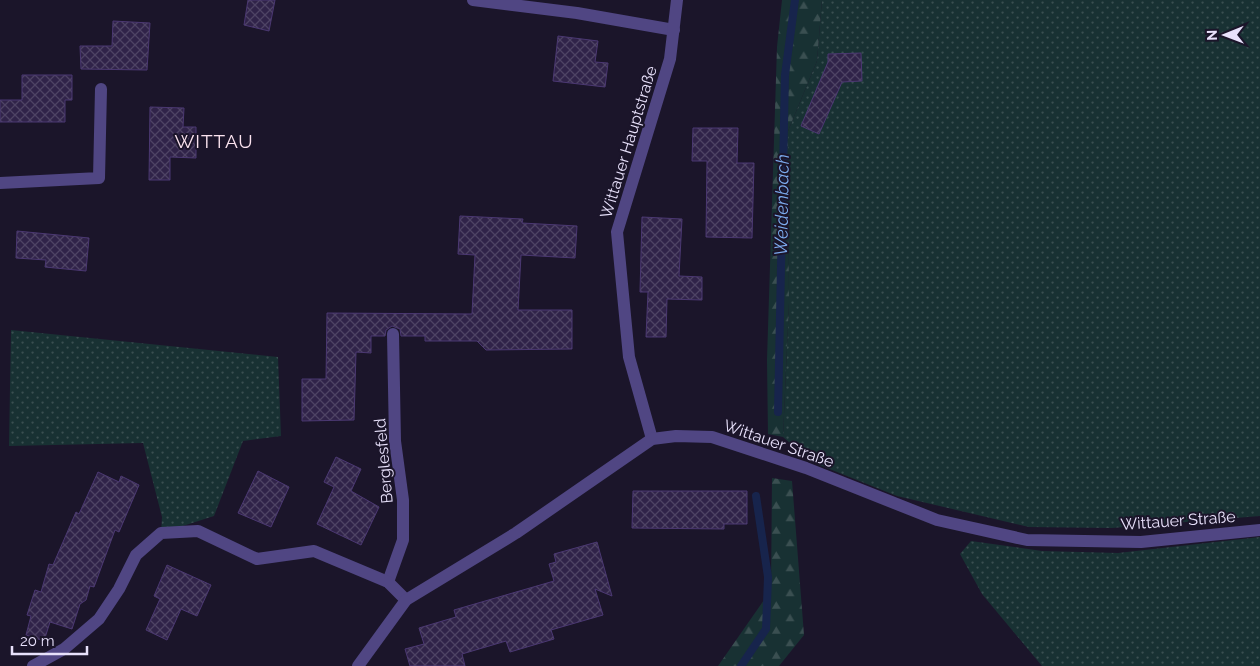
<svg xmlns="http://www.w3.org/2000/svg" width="1260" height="666" viewBox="0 0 1260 666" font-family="Raleway,sans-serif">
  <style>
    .green { fill: url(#green-dots) }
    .forest { fill: url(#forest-firs) }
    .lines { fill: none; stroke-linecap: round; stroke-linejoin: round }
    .stream { stroke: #17244c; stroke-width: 8 }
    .building { fill: url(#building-cross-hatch); stroke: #4b3872 }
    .minor { stroke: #504683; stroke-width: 12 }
    .labels { text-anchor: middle; stroke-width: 4; stroke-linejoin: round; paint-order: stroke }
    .street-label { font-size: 16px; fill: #e8e1fb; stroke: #1b152a }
    .water-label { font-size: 18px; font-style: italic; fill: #7cabee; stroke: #1b152a }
    .quarter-label { font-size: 19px; letter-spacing: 1px; fill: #fbe3ef; stroke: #1b152a }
  </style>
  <defs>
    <pattern id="green-dots" width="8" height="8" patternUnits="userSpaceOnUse" patternTransform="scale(1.25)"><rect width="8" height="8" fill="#183133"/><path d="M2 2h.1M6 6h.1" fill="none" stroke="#3a4f51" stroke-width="1.8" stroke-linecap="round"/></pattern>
    <pattern id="forest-firs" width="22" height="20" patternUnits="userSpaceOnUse" patternTransform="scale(1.25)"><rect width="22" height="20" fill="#183133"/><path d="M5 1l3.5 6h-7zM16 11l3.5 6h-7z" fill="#3a4f51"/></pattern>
    <pattern id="building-cross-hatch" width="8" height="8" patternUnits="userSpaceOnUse" patternTransform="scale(1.25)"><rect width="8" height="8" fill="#302349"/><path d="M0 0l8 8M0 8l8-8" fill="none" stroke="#4e4364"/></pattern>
  </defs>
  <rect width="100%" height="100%" fill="#1b152a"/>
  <g class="green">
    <polygon points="822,0 1260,0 1260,516 1112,528 1029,527 897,496 812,462 783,437 789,303 788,131 817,61"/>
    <polygon points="11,330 278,357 281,436 243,441 214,516 161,533 162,517 143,443 9,446"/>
    <polygon points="1260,537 1260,666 1042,666 982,594 960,554 971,541 1042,551 1118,553"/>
  </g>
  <g class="forest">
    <polygon points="782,0 822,0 817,61 788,131 789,303 783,437 768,434 767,360 777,47"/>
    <polygon points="772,478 792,481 804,635 779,666 718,666 771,590"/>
  </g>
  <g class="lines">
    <g class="stream">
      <polyline points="778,412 785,75 795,0"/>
      <polyline points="741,666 766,629 768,577 756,496"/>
    </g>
  </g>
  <g class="building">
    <polygon points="248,0 275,0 269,31 244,25"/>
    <polygon points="113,21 150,23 147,70 81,69 80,46 112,46"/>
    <polygon points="558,36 598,41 595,62 608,63 605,87 553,81"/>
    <polygon points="861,53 862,81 842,82 819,134 801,126 828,62 828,54"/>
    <polygon points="22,75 72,75 72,100 65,100 65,122 0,122 0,100 22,100"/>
    <polygon points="150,107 184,108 183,127 196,127 196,158 170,157 170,180 149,180"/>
    <polygon points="693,128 738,128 737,163 754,163 752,238 706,237 707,161 692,161"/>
    <polygon points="460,216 523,219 522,223 577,226 575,258 521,255 518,310 572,310 572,349 486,350 477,341 425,341 425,336 401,336 400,329 392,326 386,330 385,336 371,336 371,353 356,352 354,420 302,421 302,379 326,379 327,313 472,314 475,255 458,254"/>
    <polygon points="642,217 682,219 679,276 702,277 702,300 667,299 666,337 646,337 648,292 640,292"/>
    <polygon points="17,231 89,238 86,271 45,267 46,260 16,258"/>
    <polygon points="336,457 361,469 351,491 379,507 361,545 317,524 334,487 324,482"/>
    <polygon points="258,471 289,487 271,527 238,513"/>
    <polygon points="98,472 119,482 121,476 139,485 119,532 115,530 94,587 90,586 86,600 80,604 72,629 50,622 44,641 26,635 31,616 27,615 35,590 41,592 49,564 53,565 76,512 79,514"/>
    <polygon points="633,491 747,491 747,524 724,524 724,529 632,528"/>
    <polygon points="597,542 612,596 595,589 603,615 551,630 554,639 510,652 506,641 462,654 465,666 410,666 405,649 424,644 419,628 456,617 454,610 554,581 549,564 556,562 554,554"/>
    <polygon points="167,565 211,585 197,616 181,609 167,640 146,630 160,599 154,596"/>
  </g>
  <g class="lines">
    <g class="minor">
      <polyline points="473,0 577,13 674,30"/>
      <polyline points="0,183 99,178 101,89"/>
      <polyline points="652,439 629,357 617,232 670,59 677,0"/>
      <polyline points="388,582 403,540 403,500 395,441 393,334"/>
      <polyline points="33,666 64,649 99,619 119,589 136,555 161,533 198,531 257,559 314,551 388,582 406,600"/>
      <polyline points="358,666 406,600 516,533 652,439 676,436 712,437 806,468 937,520 1027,540 1141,542 1260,530"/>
    </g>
  </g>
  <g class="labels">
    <g class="street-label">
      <text transform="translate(628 142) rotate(-73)" y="6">Wittauer Hauptstraße</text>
      <text transform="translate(779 443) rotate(19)" y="6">Wittauer Straße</text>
      <text transform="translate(383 461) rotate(-95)" y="6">Berglesfeld</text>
      <text transform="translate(1178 520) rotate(-4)" y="6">Wittauer Straße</text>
    </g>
    <g class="water-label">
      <text transform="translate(782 205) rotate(-89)" y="6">Weidenbach</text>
    </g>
    <g class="quarter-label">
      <text x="214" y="148">WITTAU</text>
    </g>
  </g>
  <g transform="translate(1225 35) rotate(269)" stroke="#1b152a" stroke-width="4" paint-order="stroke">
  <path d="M0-4L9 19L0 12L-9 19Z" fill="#e8e1fb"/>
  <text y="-8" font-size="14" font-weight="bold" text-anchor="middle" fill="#e8e1fb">N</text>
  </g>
  <path d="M12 646v8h75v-8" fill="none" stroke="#e8e1fb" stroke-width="2.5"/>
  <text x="20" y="646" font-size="15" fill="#e8e1fb" stroke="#1b152a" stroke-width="4" paint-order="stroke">20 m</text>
</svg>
